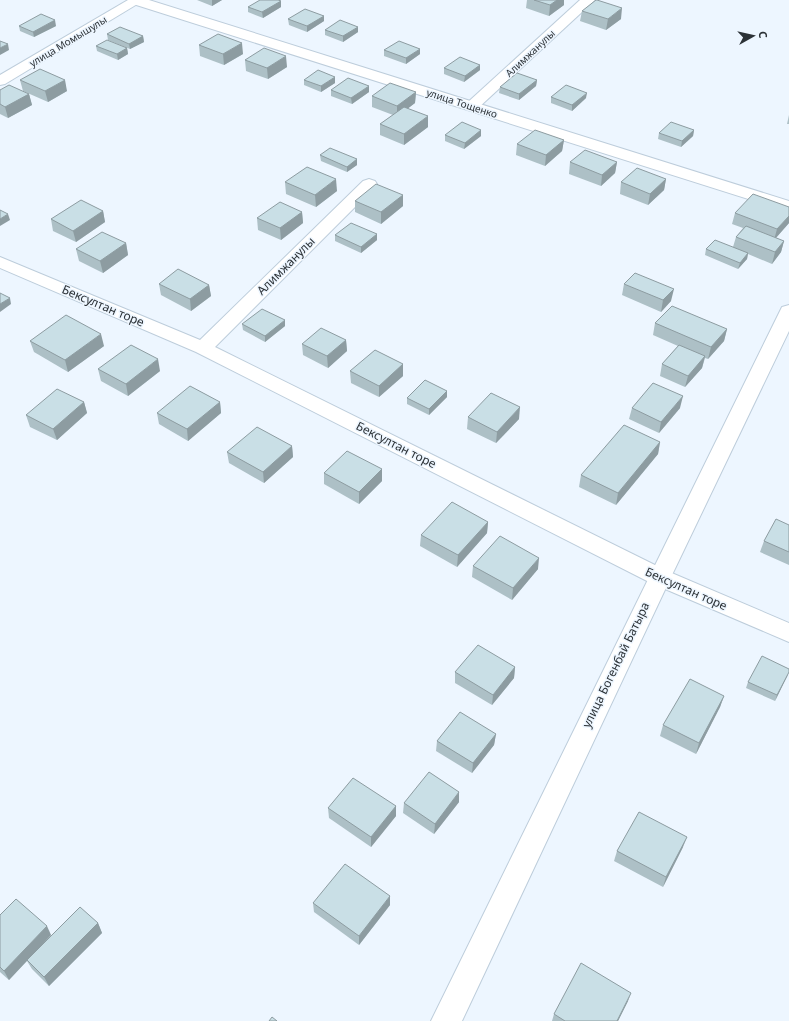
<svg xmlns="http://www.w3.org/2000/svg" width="789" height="1021" viewBox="0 0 789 1021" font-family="'Noto Sans',sans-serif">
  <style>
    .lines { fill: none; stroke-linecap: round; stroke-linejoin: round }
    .street-casing { stroke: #bdcddb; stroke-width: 2 }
    .secondary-casing { stroke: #bdcddb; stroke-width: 2 }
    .street { fill: #fff; fill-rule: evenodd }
    .secondary { fill: #fff; fill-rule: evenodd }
    .wall { fill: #adc0c6 }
    .shaded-wall { fill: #8d9ca1 }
    .building { fill: #c9dfe6; stroke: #8d9ca1 }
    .labels { text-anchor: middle; stroke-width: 3; stroke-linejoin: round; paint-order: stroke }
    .far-street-label { font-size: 10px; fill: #2c3237; stroke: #edf6ff }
    .street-label { font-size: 12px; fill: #2c3237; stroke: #edf6ff }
  </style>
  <rect width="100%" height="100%" fill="#edf6ff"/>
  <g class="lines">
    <g class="street-casing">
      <g id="street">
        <polygon points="128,0 144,0 5,84 0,85 0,75"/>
        <polygon points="580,0 595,0 477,109 467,109 465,106 467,103"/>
        <polygon points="369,179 375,181 377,184 375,187 215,347 667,571 789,623 789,642 651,583 196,352 0,268 0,257 200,340 363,181"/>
      </g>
    </g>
    <g class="secondary-casing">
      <g id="secondary">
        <polygon points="128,0 149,0 789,201 789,212 130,3"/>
        <polygon points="789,305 789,331 671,577 462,1021 431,1021 780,311 782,307"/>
      </g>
    </g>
    <use href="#street" class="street"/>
    <use href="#secondary" class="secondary"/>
  </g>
  <g class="wall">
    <polygon points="197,0 222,0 212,6"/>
    <polygon points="527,0 564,0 564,5 549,16 526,8"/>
    <polygon points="281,1 281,7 263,18 248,12 248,7"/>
    <polygon points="582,11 621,19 606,30 580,21"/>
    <polygon points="324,16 324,21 307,32 289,25 288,19"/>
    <polygon points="19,26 56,26 34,37 20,31"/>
    <polygon points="358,27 358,32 343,42 325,35 325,30"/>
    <polygon points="107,34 143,36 144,42 130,49 108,40"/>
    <polygon points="199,45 243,54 224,65 200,56"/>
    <polygon points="96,46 127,48 128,54 118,60 97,51"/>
    <polygon points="384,50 420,54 406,64 384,56"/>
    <polygon points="245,60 287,67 268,79 246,71"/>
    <polygon points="480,65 480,70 464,82 444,74 444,68"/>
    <polygon points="20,80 67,91 48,102 23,91"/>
    <polygon points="304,80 335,83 321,92 304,85"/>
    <polygon points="537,80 536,86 519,100 499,93 500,87"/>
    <polygon points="0,90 29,94 32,105 8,118 0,114"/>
    <polygon points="331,90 369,92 352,104 331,96"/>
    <polygon points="416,92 415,103 408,108 428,127 404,145 380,135 380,124 393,115 372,107 372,96"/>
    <polygon points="551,97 586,98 572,111 551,103"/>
    <polygon points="789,115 789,124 787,124"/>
    <polygon points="481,130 481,136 464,149 445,141 445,135"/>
    <polygon points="694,130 693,136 681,147 658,139 659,133"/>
    <polygon points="564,140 562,151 545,166 516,155 517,144"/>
    <polygon points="320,155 357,159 357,165 347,172 321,161"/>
    <polygon points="570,162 617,162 615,173 601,186 569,174"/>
    <polygon points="666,179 664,190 648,205 620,194 621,182"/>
    <polygon points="285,182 337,191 316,207 286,194"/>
    <polygon points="403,195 403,206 381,224 355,212 355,201"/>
    <polygon points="789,207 789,223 776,238 784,241 781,252 772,264 748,254 747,259 738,269 705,255 706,249 733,247 736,237 743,228 732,224 735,213"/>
    <polygon points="103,211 105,222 76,242 53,231 51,219"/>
    <polygon points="302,212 303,223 281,240 258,230 257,218"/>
    <polygon points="377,234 377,240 361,253 335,241 335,235"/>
    <polygon points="126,243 128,255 103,273 79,261 76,249"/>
    <polygon points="159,284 209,285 211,296 191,311 161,295"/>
    <polygon points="624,284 671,301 661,312 622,295"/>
    <polygon points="655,323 727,329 724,341 708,359 705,358 702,368 685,387 660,376 662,364 678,346 653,335"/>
    <polygon points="242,324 285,326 265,342 243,330"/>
    <polygon points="346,340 347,351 328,368 303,355 302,344"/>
    <polygon points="30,341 104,346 68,372 34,352"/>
    <polygon points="403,364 403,376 379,397 351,383 350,371"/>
    <polygon points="98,369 160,371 128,396 101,381"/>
    <polygon points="447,391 447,397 429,415 407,404 407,398"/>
    <polygon points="84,402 87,413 57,440 30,427 26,415"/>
    <polygon points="220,402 221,413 188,441 159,424 157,413"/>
    <polygon points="632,408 680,408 659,433 629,419"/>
    <polygon points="468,417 519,419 496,443 467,429"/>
    <polygon points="660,442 658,454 616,505 579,487 581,475"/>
    <polygon points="292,446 293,457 264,483 229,463 227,452"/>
    <polygon points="324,473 382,481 359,504 324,484"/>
    <polygon points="488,522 487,533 457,567 420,546 421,535"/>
    <polygon points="789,525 789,565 760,552 764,541"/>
    <polygon points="473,566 538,569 512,600 472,577"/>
    <polygon points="515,667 514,678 492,705 455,683 455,672"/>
    <polygon points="788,675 775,701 746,688 748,682"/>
    <polygon points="724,696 720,707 696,754 660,736 663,725"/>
    <polygon points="496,734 494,745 472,773 436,751 437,741"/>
    <polygon points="459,802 434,834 403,813 404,803"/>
    <polygon points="396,806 396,816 371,847 329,818 328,808"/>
    <polygon points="683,847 663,887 614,861 617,851"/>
    <polygon points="313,903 390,905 359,945 314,912"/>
    <polygon points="0,915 51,935 41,946 98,923 102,933 49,986 32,969 27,961 9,980 0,972"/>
    <polygon points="628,1001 618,1021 552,1021 554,1014"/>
  </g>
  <g class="shaded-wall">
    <polygon points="212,0 222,0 212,6"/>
    <polygon points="557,0 564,0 564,5 549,16 550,5"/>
    <polygon points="281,1 281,7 263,18 262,12"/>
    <polygon points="622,8 621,19 606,30 608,19"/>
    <polygon points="324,16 324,21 307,32 307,26"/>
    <polygon points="55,20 56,26 34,37 33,32"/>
    <polygon points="358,27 358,32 343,42 343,36"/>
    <polygon points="143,36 144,42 130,49 129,44"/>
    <polygon points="242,43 243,54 224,65 223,54"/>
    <polygon points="8,44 9,50 0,55 0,48"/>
    <polygon points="127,48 128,54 118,60 117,54"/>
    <polygon points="420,49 420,54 406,64 406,58"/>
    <polygon points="286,56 287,67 268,79 267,68"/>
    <polygon points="480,65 480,70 464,82 465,76"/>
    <polygon points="335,77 335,83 321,92 321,86"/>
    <polygon points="65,80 67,91 48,102 45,91"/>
    <polygon points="537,80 536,86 519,100 519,94"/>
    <polygon points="369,86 369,92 352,104 351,98"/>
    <polygon points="416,92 415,103 397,117 397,106"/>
    <polygon points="587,93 586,98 572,111 572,105"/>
    <polygon points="29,94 32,105 8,118 5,107"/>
    <polygon points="428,116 428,127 404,145 404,134"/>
    <polygon points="481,130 481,136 464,149 465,143"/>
    <polygon points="694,130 693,136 681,147 682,141"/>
    <polygon points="564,140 562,151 545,166 546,155"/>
    <polygon points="357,159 357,165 347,172 347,167"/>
    <polygon points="617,162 615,173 601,186 602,175"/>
    <polygon points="336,179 337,191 316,207 315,195"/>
    <polygon points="666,179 664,190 648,205 650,194"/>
    <polygon points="403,195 403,206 381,224 381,212"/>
    <polygon points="103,211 105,222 76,242 73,231"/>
    <polygon points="302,212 303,223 281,240 280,228"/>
    <polygon points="8,214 10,220 0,226 0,219"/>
    <polygon points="789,216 789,223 774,240 777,229"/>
    <polygon points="377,234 377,240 361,253 361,247"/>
    <polygon points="784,241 781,252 772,264 775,252"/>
    <polygon points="126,243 128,255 103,273 100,261"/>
    <polygon points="748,253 747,259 738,269 740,263"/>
    <polygon points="209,285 211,296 191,311 190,299"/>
    <polygon points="674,289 671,301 661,312 663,300"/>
    <polygon points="10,298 11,304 0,312 0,304"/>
    <polygon points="285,320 285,326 265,342 265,336"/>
    <polygon points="727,329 724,341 708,359 711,347"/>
    <polygon points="101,334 104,346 68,372 65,360"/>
    <polygon points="346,340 347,351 328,368 327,356"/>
    <polygon points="705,356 702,368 685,387 688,376"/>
    <polygon points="158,359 160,371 128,396 126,384"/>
    <polygon points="403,364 403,376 379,397 379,386"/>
    <polygon points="447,391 447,397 429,415 429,409"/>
    <polygon points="683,396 680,408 659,433 661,422"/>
    <polygon points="84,402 87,413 57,440 53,429"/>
    <polygon points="220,402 221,413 188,441 187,429"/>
    <polygon points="520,407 519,419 496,443 497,432"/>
    <polygon points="660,442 658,454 616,505 618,493"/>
    <polygon points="292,446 293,457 264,483 263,472"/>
    <polygon points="382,469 382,481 359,504 359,492"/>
    <polygon points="488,522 487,533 457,567 458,555"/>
    <polygon points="539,558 538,569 512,600 513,588"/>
    <polygon points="515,667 514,678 492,705 493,695"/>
    <polygon points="789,672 775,701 777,695"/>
    <polygon points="724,696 720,707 696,754 699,743"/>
    <polygon points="496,734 494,745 472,773 473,763"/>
    <polygon points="459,792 459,802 434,834 435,824"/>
    <polygon points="396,806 396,816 371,847 371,837"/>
    <polygon points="687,837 683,847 663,887 666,877"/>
    <polygon points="390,896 390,905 359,945 359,936"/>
    <polygon points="98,923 102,933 49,986 44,977"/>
    <polygon points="47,926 51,935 9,980 4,971"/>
    <polygon points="631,993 628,1001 618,1021 617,1021"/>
  </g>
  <g class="building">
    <polygon points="260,0 278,0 281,1 262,12 248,7"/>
    <polygon points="534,0 557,0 550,5"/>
    <polygon points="596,0 597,0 622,8 608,19 582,11"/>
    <polygon points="305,9 324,16 307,26 288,19"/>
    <polygon points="41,14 55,20 33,32 19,26"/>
    <polygon points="340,20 358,27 343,36 325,30"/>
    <polygon points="120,27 143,36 129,44 107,34"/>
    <polygon points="218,34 242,43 223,54 199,45"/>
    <polygon points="107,40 127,48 117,54 96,46"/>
    <polygon points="0,41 8,44 0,48"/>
    <polygon points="399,41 420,49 406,58 384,50"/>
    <polygon points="264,48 286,56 267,68 245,60"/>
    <polygon points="460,57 480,65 465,76 444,68"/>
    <polygon points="40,69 65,80 45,91 20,80"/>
    <polygon points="318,70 335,77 321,86 304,80"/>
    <polygon points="517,73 537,80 519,94 500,87"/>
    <polygon points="348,78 369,86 351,98 331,90"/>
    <polygon points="390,83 416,92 397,106 372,96"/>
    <polygon points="9,85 29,94 5,107 0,104 0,90"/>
    <polygon points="566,85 587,93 572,105 551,97"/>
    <polygon points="404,107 428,116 404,134 380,124"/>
    <polygon points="462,122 481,130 465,143 445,135"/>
    <polygon points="671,122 694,130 682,141 659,133"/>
    <polygon points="535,130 564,140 546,155 517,144"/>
    <polygon points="330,148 357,159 347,167 320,155"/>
    <polygon points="585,150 617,162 602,175 570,162"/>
    <polygon points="307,167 336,179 315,195 285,182"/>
    <polygon points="637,168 666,179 650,194 621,182"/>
    <polygon points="376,184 403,195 381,212 355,201"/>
    <polygon points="753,194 789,207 789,216 777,229 735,213"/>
    <polygon points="81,200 103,211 73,231 51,219"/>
    <polygon points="280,202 302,212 280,228 257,218"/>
    <polygon points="0,210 8,214 0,219"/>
    <polygon points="351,223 377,234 361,247 335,235"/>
    <polygon points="746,226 784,241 775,252 736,237"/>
    <polygon points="102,232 126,243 100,261 76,249"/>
    <polygon points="715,240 748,253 740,263 706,249"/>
    <polygon points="178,269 209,285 190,299 159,284"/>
    <polygon points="635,273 674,289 663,300 624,284"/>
    <polygon points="0,293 10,298 0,304"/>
    <polygon points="672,306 727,329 711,347 655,323"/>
    <polygon points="262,309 285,320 265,336 242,324"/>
    <polygon points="66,315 101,334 65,360 30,341"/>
    <polygon points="321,328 346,340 327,356 302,344"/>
    <polygon points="131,345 158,359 126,384 98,369"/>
    <polygon points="679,345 705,356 688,376 662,364"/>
    <polygon points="375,350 403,364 379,386 350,371"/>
    <polygon points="425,380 447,391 429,409 407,398"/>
    <polygon points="653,383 683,396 661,422 632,408"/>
    <polygon points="190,386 220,402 187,429 157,413"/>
    <polygon points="57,389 84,402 53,429 26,415"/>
    <polygon points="491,393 520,407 497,432 468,417"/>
    <polygon points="624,425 660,442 618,493 581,475"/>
    <polygon points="257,427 292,446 263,472 227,452"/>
    <polygon points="347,451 382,469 359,492 324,473"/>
    <polygon points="452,502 488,522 458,555 421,535"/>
    <polygon points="776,519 789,525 789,552 764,541"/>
    <polygon points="500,536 539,558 513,588 473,566"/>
    <polygon points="478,645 515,667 493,695 455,672"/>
    <polygon points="762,656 789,669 789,672 777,695 748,682"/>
    <polygon points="690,679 724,696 699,743 663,725"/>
    <polygon points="460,712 496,734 473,763 437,741"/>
    <polygon points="429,772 459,792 435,824 404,803"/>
    <polygon points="353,778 396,806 371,837 328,808"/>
    <polygon points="639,812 687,837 666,877 617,851"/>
    <polygon points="345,864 390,896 359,936 313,903"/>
    <polygon points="16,899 47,926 4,971 0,967 0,915"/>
    <polygon points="80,907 98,923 44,977 27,960"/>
    <polygon points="581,963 631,993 617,1021 565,1021 554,1014"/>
    <polygon points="272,1017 277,1021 269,1021"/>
  </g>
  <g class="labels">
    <g class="far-street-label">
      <text transform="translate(68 41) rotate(-31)" y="4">улица Момышулы</text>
      <text transform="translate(530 53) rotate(-43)" y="4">Алимжанулы</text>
      <text transform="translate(462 103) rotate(18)" y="4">улица Тощенко</text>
    </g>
    <g class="street-label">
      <text transform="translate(286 266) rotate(-45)" y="4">Алимжанулы</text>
      <text transform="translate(103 306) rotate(23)" y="4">Бексултан торе</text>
      <text transform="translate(396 445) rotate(27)" y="4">Бексултан торе</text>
      <text transform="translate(686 589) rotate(24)" y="4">Бексултан торе</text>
      <text transform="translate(616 665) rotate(-64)" y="4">улица Богенбай Батыра</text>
    </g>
  </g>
  <g transform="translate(753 36) rotate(82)" stroke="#edf6ff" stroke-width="3" paint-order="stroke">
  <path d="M0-3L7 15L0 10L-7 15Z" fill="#2c3237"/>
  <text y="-6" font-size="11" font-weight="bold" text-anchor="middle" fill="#2c3237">С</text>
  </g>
</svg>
